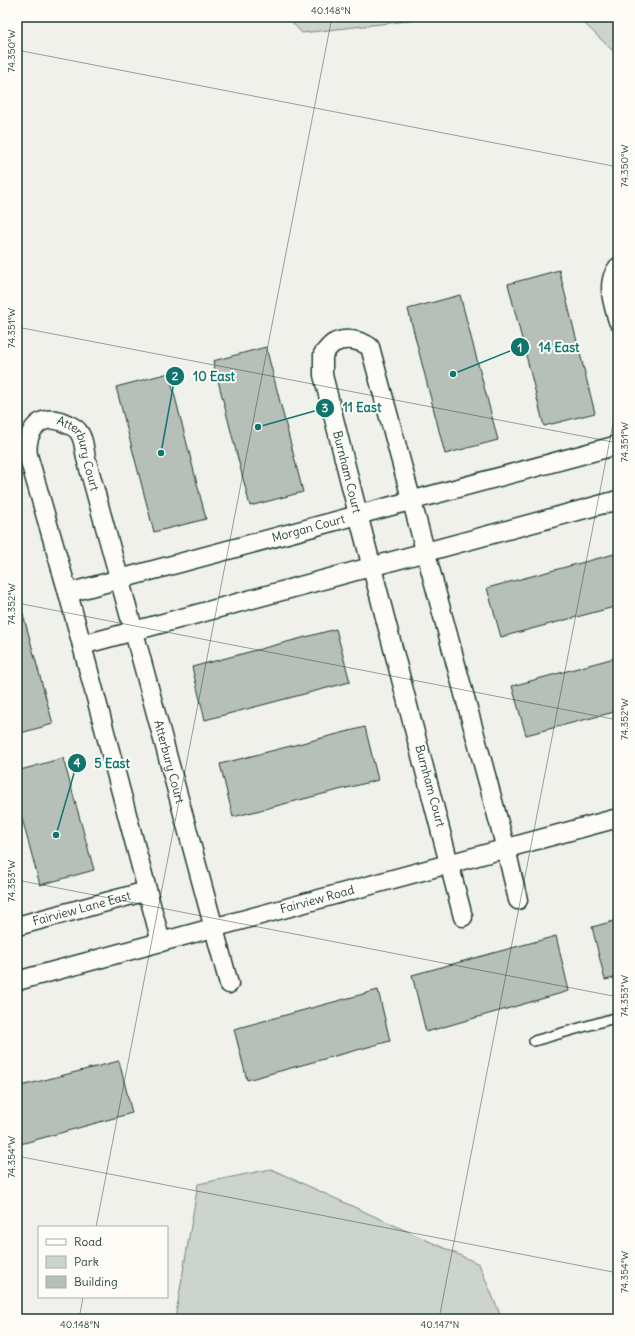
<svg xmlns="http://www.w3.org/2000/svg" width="635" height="1336" viewBox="0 0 635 1336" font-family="Delius,sans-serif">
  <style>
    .green { fill: #cdd3cd; stroke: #768880 }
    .building { fill: #b6bfb8; stroke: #1f3d34 }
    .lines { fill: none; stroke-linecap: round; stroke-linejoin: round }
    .lane-casing { stroke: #1f3d34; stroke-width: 12 }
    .street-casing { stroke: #1f3d34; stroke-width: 21 }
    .lane { stroke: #fdfcf7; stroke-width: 9 }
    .street { stroke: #fdfcf7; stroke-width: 18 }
    .ticks { fill: none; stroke: #1f3d34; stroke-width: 1; stroke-opacity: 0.45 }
    .labels { text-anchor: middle; stroke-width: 4; stroke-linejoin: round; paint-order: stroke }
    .street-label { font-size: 12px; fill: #1f3d34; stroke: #fdfcf7 }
    .leader { fill: none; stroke: #0f766e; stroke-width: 1.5 }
    .callout-dot { fill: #0f766e; stroke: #fdfcf7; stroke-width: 1.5 }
    .mark-label { font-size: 12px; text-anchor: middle; font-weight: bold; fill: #fff }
    .callout-label { font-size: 13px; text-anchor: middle; font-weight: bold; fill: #0f766e; stroke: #fdfcf7; stroke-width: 4; stroke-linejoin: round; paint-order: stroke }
    .neatline { fill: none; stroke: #1f3d34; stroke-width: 1.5 }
    .ticks-label { font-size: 10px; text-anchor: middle; fill: #1f3d34 }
  </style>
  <rect width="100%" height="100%" fill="#f0f1eb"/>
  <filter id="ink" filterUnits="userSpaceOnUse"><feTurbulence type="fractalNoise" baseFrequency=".025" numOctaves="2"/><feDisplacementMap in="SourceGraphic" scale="8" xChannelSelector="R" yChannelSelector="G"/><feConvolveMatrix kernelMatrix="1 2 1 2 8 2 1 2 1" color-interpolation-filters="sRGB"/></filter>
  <g filter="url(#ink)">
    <g class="green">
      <polygon points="287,17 442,17 302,33"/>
      <polygon points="578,17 618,17 618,56"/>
      <polygon points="271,1169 479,1264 502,1319 175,1319 198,1184"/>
    </g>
    <g class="building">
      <polygon points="559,270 595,413 544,426 508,284"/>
      <polygon points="460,295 498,440 445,454 408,309"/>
      <polygon points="266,347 303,492 250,506 213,361"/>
      <polygon points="169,373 206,519 154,532 116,387"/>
      <polygon points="618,553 618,606 501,637 487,588"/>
      <polygon points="17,592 53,724 17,734"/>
      <polygon points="336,629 350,682 205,720 192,667"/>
      <polygon points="618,657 618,711 526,735 512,686"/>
      <polygon points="365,727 378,780 233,817 220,764"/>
      <polygon points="63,758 94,870 40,885 17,800 17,771"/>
      <polygon points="618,920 618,977 605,980 592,927"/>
      <polygon points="556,936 569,991 426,1032 412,975"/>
      <polygon points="378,990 390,1041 247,1080 234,1029"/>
      <polygon points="119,1061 132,1113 17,1145 17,1087"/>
    </g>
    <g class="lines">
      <g class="lane-casing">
        <polyline id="lane" points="534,1041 618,1017"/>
      </g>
      <g class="street-casing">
        <g id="street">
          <path d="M618,267C605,283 613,304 618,321"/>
          <path id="s1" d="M68,593L618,445"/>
          <polyline points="82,645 618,500"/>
          <path d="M463,917L358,514L323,375V354C326,351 330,345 334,343C346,337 360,340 370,347L506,849L518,900"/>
          <path id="s2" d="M17,926L147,891"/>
          <path id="s3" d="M161,942L68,593L28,455C25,432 40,411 65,423C69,425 75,427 78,431C84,438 84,449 86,458L134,632L229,984"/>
          <path id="s4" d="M17,981L618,818"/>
        </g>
      </g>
      <use href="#lane" class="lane"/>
      <use href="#street" class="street"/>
    </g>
  </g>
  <path class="ticks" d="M17,50L618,167M17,327L618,443M17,603L618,720M17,880L618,997M17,1156L618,1273M96,1227L332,17M79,1319L83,1297M439,1319L618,398"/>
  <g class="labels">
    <g class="street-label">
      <text dy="4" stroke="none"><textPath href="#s3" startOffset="602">Atterbury Court</textPath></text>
      <text transform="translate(347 472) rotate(76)" y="4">Burnham Court</text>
      <text dy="4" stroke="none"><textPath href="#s1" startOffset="249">Morgan Court</textPath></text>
      <text dy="4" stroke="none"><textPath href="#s3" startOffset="926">Atterbury Court</textPath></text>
      <text transform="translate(430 786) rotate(75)" y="4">Burnham Court</text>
      <text dy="4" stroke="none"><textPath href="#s4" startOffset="311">Fairview Road</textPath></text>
      <text dy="4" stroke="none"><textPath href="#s2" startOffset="67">Fairview Lane East</textPath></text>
    </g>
  </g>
  <path class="leader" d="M453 374L520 347M161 453L175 376M258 427L325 408M56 835L77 763"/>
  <g class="callout-dot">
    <circle cx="453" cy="374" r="4"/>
    <circle cx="161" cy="453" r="4"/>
    <circle cx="258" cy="427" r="4"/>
    <circle cx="56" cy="835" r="4"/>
    <circle cx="520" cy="347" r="10"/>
    <circle cx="175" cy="376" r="10"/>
    <circle cx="325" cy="408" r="10"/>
    <circle cx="77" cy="763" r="10"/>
  </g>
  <g class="mark-label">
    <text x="520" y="352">1</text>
    <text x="175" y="380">2</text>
    <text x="325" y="412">3</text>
    <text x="77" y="767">4</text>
  </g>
  <g class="callout-label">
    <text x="559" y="352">14 East</text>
    <text x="214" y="381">10 East</text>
    <text x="362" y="412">11 East</text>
    <text x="112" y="768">5 East</text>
  </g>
  <rect width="635" height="1336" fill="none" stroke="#fdfcf7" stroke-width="44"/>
  <rect x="38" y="1226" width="130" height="72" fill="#fdfcf7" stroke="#a4b0a9"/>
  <rect x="46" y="1239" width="20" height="6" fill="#fdfcf7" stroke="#a4b0a9"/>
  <text x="74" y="1246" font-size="12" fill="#1f3d34">Road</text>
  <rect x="46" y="1256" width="20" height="12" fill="#cdd3cd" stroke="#a4b0a9"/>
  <text x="74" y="1266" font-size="12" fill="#1f3d34">Park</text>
  <rect x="46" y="1276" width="20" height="12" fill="#b6bfb8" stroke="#a4b0a9"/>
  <text x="74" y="1286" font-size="12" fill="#1f3d34">Building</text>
  <rect x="22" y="22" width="591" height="1292" class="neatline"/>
  <g class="ticks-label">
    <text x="331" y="14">40.148°N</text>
    <text transform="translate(11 51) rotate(-90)" y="4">74.350°W</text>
    <text transform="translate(624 166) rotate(-90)" y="4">74.350°W</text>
    <text transform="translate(11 328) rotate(-90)" y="4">74.351°W</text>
    <text transform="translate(624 442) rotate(-90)" y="4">74.351°W</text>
    <text transform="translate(11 604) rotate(-90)" y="4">74.352°W</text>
    <text transform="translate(624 719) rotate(-90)" y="4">74.352°W</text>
    <text transform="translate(11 881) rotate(-90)" y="4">74.353°W</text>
    <text transform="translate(624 996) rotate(-90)" y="4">74.353°W</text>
    <text transform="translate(11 1157) rotate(-90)" y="4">74.354°W</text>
    <text transform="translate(624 1272) rotate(-90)" y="4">74.354°W</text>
    <text x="80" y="1328">40.148°N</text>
    <text x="440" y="1328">40.147°N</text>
  </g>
</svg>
